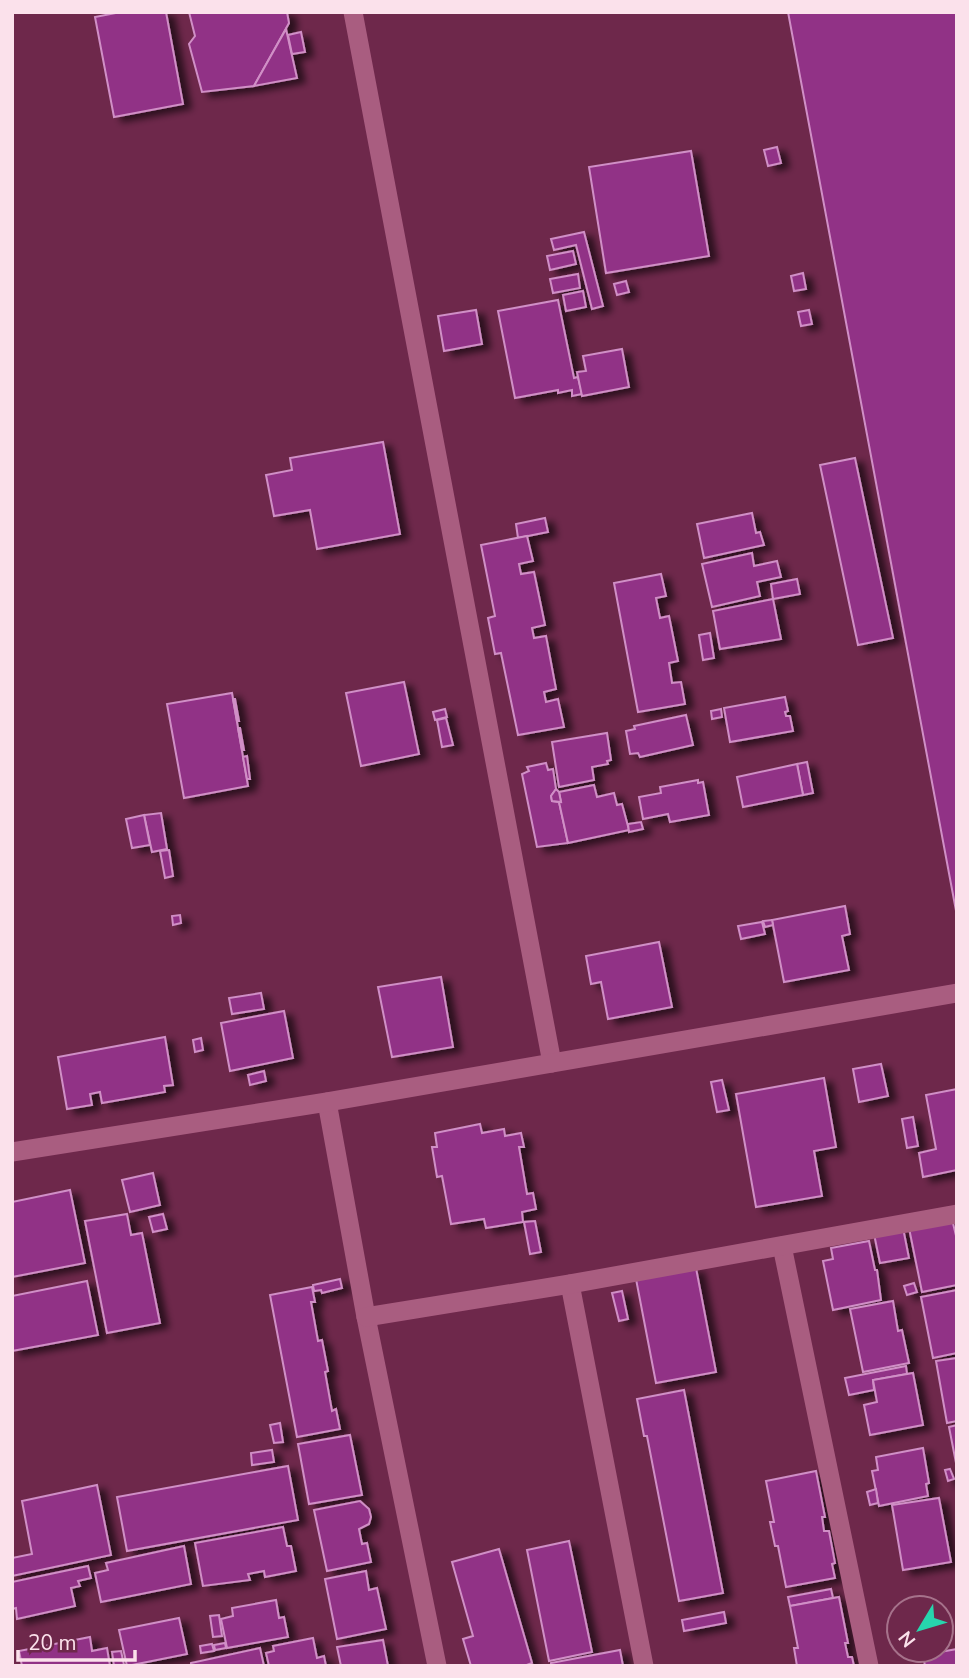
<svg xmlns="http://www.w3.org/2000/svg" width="969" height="1678" viewBox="0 0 969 1678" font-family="'Nunito Sans',sans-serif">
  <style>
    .building { fill: #913086; stroke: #d08fc6; stroke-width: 2; filter: url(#shadow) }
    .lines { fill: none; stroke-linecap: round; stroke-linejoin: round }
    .minor { stroke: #a95d80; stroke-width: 19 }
    .tertiary { stroke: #a95d80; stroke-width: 19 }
  </style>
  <defs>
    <filter id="shadow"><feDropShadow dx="8" dy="4.5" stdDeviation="3.5" flood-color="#0009"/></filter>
  </defs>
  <rect width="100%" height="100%" fill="#6e284b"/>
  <g class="building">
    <polygon points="121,12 166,12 183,104 114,117 95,17"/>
    <polygon points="189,12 287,12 289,23 254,86 202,92 189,44 195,36"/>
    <polygon points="788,12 957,12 957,916"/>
    <polygon points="286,29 297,78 254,86"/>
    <polygon points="301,32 305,52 292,54 288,35"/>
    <polygon points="777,147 781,163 768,166 764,150"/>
    <polygon points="691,151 709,256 606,273 589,167"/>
    <polygon points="584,232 603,306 592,309 576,245 554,250 551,239"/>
    <polygon points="573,251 576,264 550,270 547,256"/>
    <polygon points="803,273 806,289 794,291 791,276"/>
    <polygon points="578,274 580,288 553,293 550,279"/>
    <polygon points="626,281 629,292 617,295 614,284"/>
    <polygon points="583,291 586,307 566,311 563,295"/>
    <polygon points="558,300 574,378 578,377 582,394 572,396 572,390 558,393 558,390 515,398 498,311"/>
    <polygon points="476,310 482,344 444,351 438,316"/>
    <polygon points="809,310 812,324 801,326 798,312"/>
    <polygon points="622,349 629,387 582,396 577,372 586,371 583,356"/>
    <polygon points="383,442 400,534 317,549 310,510 274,516 266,475 292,470 290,458"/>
    <polygon points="855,458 893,638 858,645 820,465"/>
    <polygon points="752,513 756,533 760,532 764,545 704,558 697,524"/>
    <polygon points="545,518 548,532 518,538 516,524"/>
    <polygon points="527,536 533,561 519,564 521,574 534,572 545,625 532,628 534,638 546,636 556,689 544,692 546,702 558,699 564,727 518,735 501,653 495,654 488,618 495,616 481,545"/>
    <polygon points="752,553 754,566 777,561 781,577 757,582 760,596 712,607 702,564"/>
    <polygon points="661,574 666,596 656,598 660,618 669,616 678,661 669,663 672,683 681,682 685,704 638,712 614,583"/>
    <polygon points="797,579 800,594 773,599 771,584"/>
    <polygon points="773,599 781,639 720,649 713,611"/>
    <polygon points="710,633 714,658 703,660 699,635"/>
    <polygon points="404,682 419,754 361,766 346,693"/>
    <polygon points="232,693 248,786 184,798 167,704"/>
    <polygon points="785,697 788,711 785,712 786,716 790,716 793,731 730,742 724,708"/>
    <polygon points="233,699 235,699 239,721 237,721"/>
    <polygon points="445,709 447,717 435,720 433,712"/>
    <polygon points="721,709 722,717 712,719 711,711"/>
    <polygon points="686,715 693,745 640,757 638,753 630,754 626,731 635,729 634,726"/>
    <polygon points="446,718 453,745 442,747 437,720"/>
    <polygon points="238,728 240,728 244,750 242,750"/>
    <polygon points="607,733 611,760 607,761 608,764 592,767 594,780 559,787 552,742"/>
    <polygon points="247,756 250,779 247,779 243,757"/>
    <polygon points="807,762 813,793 803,795 797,764"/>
    <polygon points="546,763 548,770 553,769 556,789 551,796 552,801 559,802 568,843 537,847 522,774 529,771 527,767"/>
    <polygon points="797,764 803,795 743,807 737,777"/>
    <polygon points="698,780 698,783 703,782 709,815 670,822 668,814 643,819 639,797 661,793 660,787"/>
    <polygon points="594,785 597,797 614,793 617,805 622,804 629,830 568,843 559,802 561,802 559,792"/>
    <polygon points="556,789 559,792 561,802 552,801 551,796"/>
    <polygon points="161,813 167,849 152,852 144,815"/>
    <polygon points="144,815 150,845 132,848 126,819"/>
    <polygon points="641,822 643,829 629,832 628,824"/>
    <polygon points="169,850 173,876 165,878 160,851"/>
    <polygon points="845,906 850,934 842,936 849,970 784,982 772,920"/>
    <polygon points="180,915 181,923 173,925 172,916"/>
    <polygon points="772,920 773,925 765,927 763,921"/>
    <polygon points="762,922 765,934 741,939 738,926"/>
    <polygon points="659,942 672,1007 608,1019 601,982 591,984 586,956"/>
    <polygon points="441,977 453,1047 392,1057 378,987"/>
    <polygon points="261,993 264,1009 232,1014 229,998"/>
    <polygon points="284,1011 293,1058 230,1071 221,1023"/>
    <polygon points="165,1037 173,1085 164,1086 165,1092 102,1103 100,1092 90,1094 92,1105 67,1109 58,1057"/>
    <polygon points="201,1038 203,1050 195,1052 193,1040"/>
    <polygon points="881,1064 888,1096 859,1102 853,1069"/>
    <polygon points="264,1071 266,1081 250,1085 248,1075"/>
    <polygon points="824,1078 836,1147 814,1151 822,1196 756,1207 736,1094"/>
    <polygon points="722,1080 729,1110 717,1112 711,1082"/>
    <polygon points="957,1089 957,1170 923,1177 919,1153 936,1149 926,1095"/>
    <polygon points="913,1117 918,1146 907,1148 902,1119"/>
    <polygon points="480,1124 482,1133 504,1129 505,1136 521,1133 524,1147 519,1147 527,1194 533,1193 536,1209 522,1212 523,1222 486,1228 484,1219 451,1224 442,1176 437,1177 432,1147 437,1147 435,1133"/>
    <polygon points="153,1173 160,1205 130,1212 122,1180"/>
    <polygon points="70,1190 85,1263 12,1277 12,1202"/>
    <polygon points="127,1214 131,1235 142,1233 160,1323 107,1333 85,1221"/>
    <polygon points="163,1214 167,1229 153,1232 149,1217"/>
    <polygon points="952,1219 957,1240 957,1285 922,1292 909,1228"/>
    <polygon points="535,1221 541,1252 530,1254 524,1222"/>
    <polygon points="903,1228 909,1258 880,1263 874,1234"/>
    <polygon points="869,1241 875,1270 877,1270 881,1300 833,1310 823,1261 833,1259 831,1248"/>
    <polygon points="696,1268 716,1372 656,1383 636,1279"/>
    <polygon points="340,1279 342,1288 322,1293 321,1290 314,1291 313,1285"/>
    <polygon points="87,1281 98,1335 12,1351 12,1296"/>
    <polygon points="914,1283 917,1292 907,1295 904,1286"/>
    <polygon points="312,1287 315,1302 311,1302 318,1341 322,1340 328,1371 325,1372 332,1411 336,1409 340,1429 297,1437 270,1295"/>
    <polygon points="957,1290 957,1353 933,1358 921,1297"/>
    <polygon points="622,1291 628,1319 619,1321 612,1293"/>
    <polygon points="893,1301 898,1331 902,1330 909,1363 863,1372 850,1309"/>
    <polygon points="957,1358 957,1421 947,1423 936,1361"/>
    <polygon points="906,1366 907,1374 873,1380 874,1390 849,1395 845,1378"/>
    <polygon points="913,1373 923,1425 870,1435 864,1405 877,1402 873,1380"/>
    <polygon points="684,1390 723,1593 679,1601 647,1436 644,1436 637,1399"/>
    <polygon points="280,1423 283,1442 274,1443 270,1425"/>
    <polygon points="957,1425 957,1468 949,1427"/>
    <polygon points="350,1435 362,1495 309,1504 298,1444"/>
    <polygon points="923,1448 929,1483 926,1484 928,1496 879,1506 872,1471 878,1470 876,1457"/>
    <polygon points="272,1450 274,1462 252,1465 251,1453"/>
    <polygon points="288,1466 298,1520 127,1551 117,1497"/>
    <polygon points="950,1469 954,1479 948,1481 945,1470"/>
    <polygon points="816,1471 825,1517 822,1517 824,1531 829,1531 835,1563 832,1564 835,1578 786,1587 778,1546 775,1546 770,1522 774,1522 766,1481"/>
    <polygon points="97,1485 111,1555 12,1576 12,1558 32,1554 22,1501"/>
    <polygon points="876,1489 878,1503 870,1505 867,1492"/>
    <polygon points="939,1498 951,1562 903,1570 892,1505"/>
    <polygon points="360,1501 369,1509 371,1517 369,1524 359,1529 362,1544 367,1543 371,1562 327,1571 314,1510"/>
    <polygon points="283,1527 287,1546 291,1546 296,1571 265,1577 264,1571 248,1574 250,1580 203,1586 195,1543"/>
    <polygon points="569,1541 592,1652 549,1661 527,1550"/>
    <polygon points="184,1546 191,1584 101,1602 95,1573 108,1570 106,1563"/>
    <polygon points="499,1549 532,1663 524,1666 471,1666 463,1639 473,1636 452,1562"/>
    <polygon points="88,1566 91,1578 78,1581 80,1586 71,1588 75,1606 17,1619 16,1608 12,1609 12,1582"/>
    <polygon points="366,1571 369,1590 377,1588 386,1629 337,1639 325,1579"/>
    <polygon points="831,1589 833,1598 790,1606 788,1597"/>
    <polygon points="839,1597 848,1643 845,1643 848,1657 852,1657 854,1666 797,1666 794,1648 798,1648 790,1606"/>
    <polygon points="276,1600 279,1618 284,1617 288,1637 227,1648 221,1619 233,1616 232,1608"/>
    <polygon points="724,1612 726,1623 684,1631 682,1620"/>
    <polygon points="219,1615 222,1636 213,1637 210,1616"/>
    <polygon points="179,1618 187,1654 127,1666 119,1630"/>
    <polygon points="90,1637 92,1651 107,1648 110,1666 22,1666 19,1651"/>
    <polygon points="313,1638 317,1658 324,1656 326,1666 269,1666 266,1653 274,1651 273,1646"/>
    <polygon points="383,1640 388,1666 341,1666 337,1647"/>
    <polygon points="225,1643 226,1648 215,1650 214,1645"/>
    <polygon points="212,1644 214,1651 201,1653 200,1646"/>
    <polygon points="260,1648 264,1666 191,1666 191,1663"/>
    <polygon points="957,1649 957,1666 925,1666 923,1655"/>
    <polygon points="620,1650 623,1666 551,1666 551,1663"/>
    <polygon points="121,1651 124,1665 114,1666 112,1652"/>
  </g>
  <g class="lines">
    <g class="minor">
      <polyline points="327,1102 366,1317 437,1666"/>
      <polyline points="782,1246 869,1666"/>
      <polyline points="570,1284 644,1666"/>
      <polyline points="366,1317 570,1284 957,1214"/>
    </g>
    <g class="tertiary">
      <polyline points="353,12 552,1063"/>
      <polyline points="12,1152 327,1102 957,993"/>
    </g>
  </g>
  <rect width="969" height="1678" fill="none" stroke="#fbe1eb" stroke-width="28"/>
  <g transform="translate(920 1629) rotate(232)"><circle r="33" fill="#6e284b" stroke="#a6728b" stroke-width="2"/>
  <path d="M0-5L12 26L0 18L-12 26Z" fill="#27d5ad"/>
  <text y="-10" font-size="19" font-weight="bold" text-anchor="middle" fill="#fbe1eb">N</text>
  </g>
  <path d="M18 1650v10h117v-10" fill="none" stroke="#fbe1eb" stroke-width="3.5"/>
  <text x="28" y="1650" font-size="21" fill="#fbe1eb" stroke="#6e284b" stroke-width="5" paint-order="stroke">20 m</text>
</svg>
